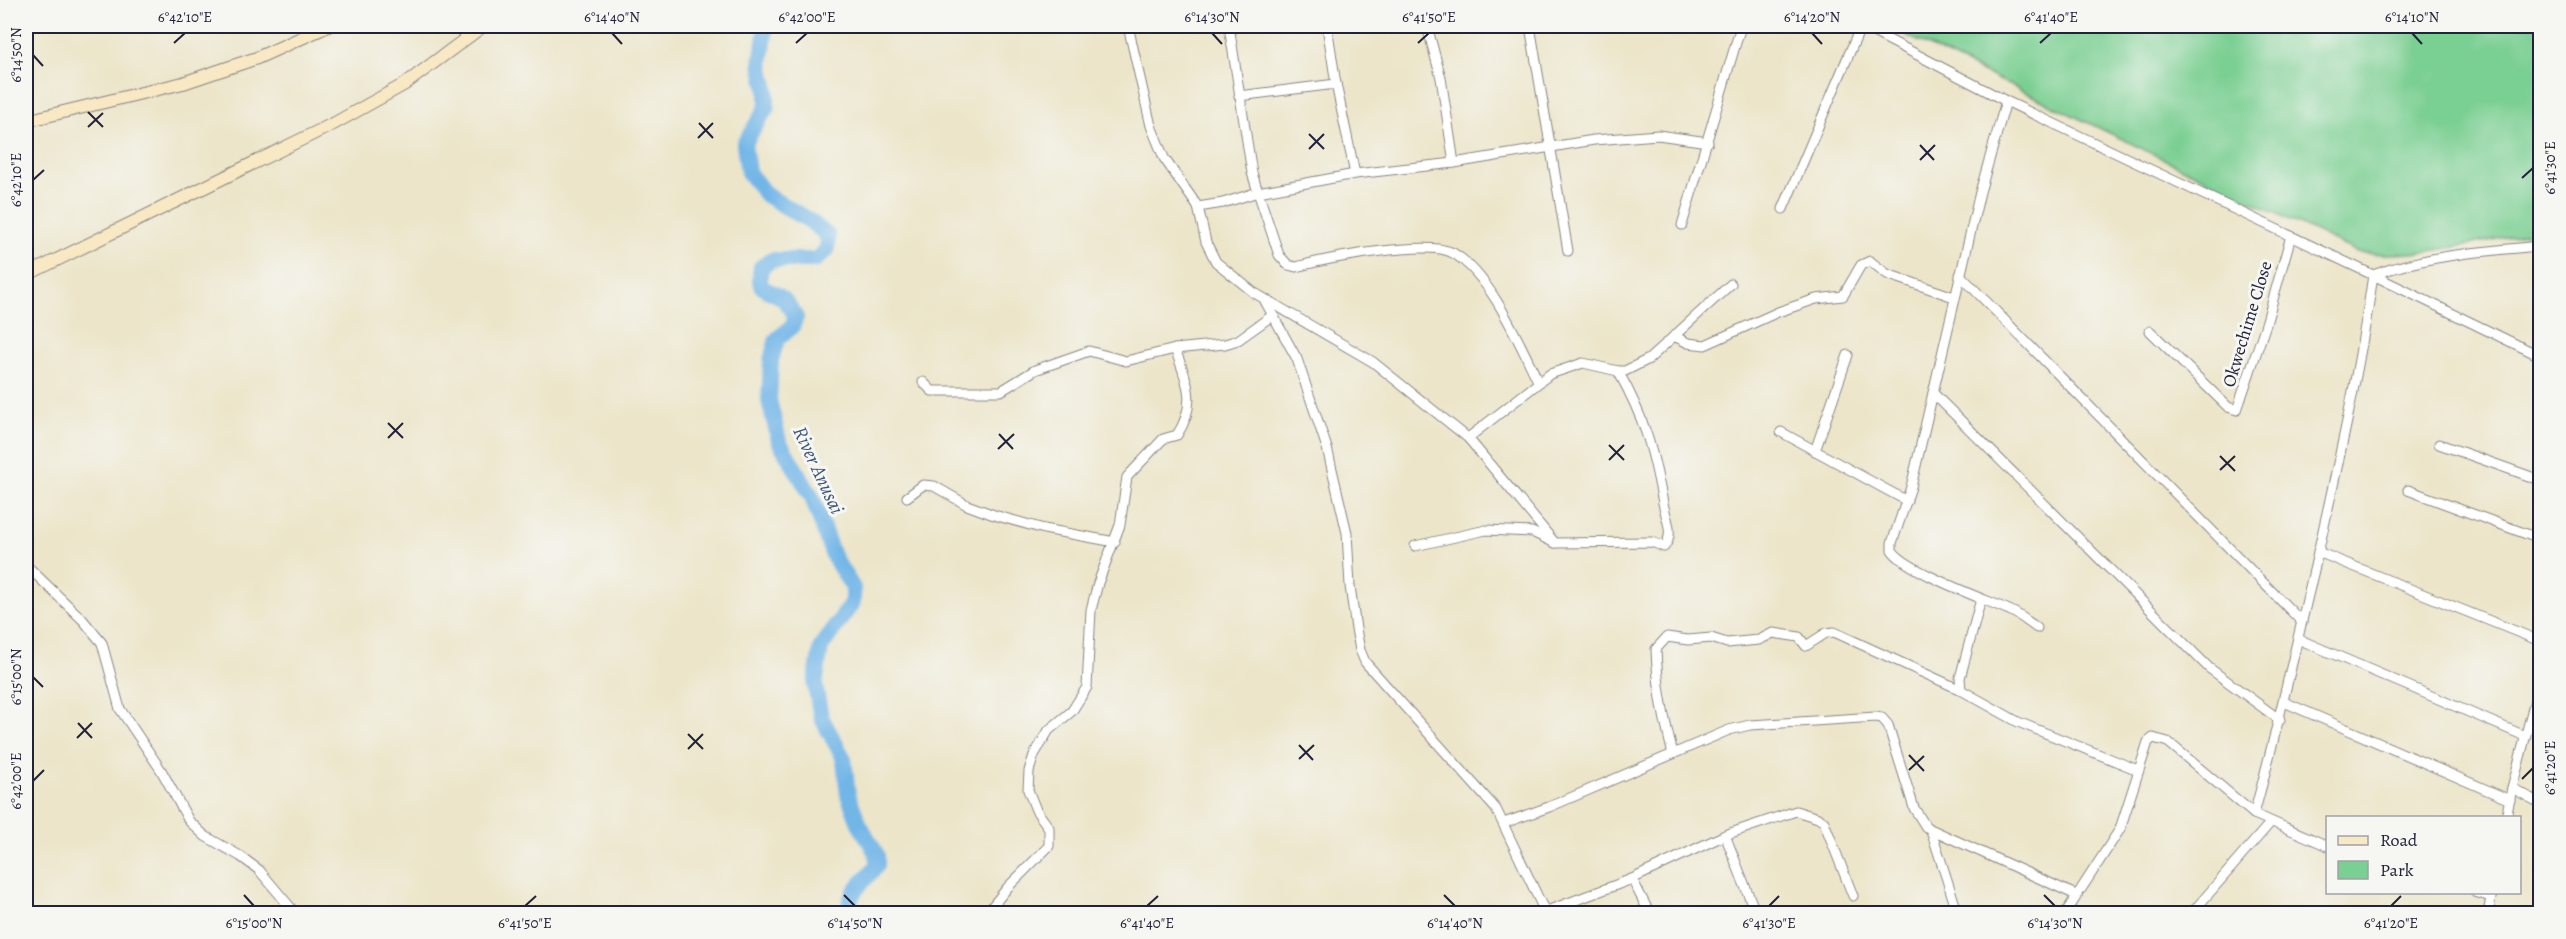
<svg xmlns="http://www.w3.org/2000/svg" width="2566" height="939" viewBox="0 0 2566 939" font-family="Alegreya,serif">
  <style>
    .green { fill: #7acf92; stroke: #4e7866; stroke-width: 1.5 }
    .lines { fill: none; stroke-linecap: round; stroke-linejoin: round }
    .river { stroke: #72b6e8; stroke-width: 16 }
    .street-casing { stroke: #878482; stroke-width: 11 }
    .secondary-casing { stroke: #878482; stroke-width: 14 }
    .street { stroke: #fff; stroke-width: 9 }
    .secondary { stroke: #f8e8c3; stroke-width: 12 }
    .ticks { fill: none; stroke: #22223b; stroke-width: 2 }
    .labels { text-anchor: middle; stroke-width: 6; stroke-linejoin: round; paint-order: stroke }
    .street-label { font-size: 18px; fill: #22223b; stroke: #f6f6f2 }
    .water-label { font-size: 20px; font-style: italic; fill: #3e5678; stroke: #f6f6f2 }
    .neatline { fill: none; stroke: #22223b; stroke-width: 2 }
    .ticks-label { font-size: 15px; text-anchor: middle; fill: #22223b }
  </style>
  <rect width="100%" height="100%" fill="#f6f6f2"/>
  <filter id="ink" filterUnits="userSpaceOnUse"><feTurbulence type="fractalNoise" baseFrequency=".0167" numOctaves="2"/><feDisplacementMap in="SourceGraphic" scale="12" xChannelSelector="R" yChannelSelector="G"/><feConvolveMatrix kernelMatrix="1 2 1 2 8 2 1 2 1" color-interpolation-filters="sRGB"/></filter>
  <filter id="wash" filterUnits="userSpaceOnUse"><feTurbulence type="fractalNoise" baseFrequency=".008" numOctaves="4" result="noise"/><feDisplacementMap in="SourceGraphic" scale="24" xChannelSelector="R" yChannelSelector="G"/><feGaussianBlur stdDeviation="1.35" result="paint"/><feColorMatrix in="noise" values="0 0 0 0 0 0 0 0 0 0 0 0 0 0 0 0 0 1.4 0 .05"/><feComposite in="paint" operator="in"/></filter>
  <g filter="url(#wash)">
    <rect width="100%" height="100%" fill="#ece5c9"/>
    <path class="green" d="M1887,26H2540V231C2482,241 2415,260 2357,252Z"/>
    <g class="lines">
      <path class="river" d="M766,26L761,64L767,90V107L744,144L748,172L766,195L810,221L828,236L827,250L815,260H772L761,267C756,297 769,285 785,301C789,305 793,312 796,317L792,327L777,339L771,360L769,400L779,441L812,497L833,556L853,588V602L821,647L815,685L821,717L844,759L848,795L859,823L877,855V865C865,882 847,891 849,914"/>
    </g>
  </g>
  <g filter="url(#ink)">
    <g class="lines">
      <g class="street-casing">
        <g id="street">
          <polyline points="1128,26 1151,126 1164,158 1198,207 1206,242 1216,262 1253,292 1373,362 1468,438 1555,543"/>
          <polyline points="1327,26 1336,84 1355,174"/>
          <polyline points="1427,26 1441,78 1454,163"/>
          <polyline points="1530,26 1568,251"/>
          <path d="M1862,26L2006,101L2373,275C2426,255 2485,251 2540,246"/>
          <polyline points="1239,96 1336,84"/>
          <path d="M2006,101L1980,192L1911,487L1892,543V550C1904,570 1984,599 2009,610C2019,614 2028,622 2037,628"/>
          <polyline points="1198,207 1223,203 1258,192 1252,173 1229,26"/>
          <polyline points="1783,209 1861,26"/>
          <polyline points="1682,225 1741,26"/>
          <polyline points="1960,275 2302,622"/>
          <polyline points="1265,301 1297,359 1327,448 1347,533 1350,586 1356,629 1360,650 1365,662 1496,809 1546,914"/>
          <polyline points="2150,331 2228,407 2237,410 2266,324 2291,236"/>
          <polyline points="1674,336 1688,343 1705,345 1778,312 1816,299 1843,296 1861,265 1870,261 1887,274 1954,297"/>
          <path d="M1538,381C1519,343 1491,275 1453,253C1429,239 1325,259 1296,267L1288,265L1279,255L1258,192L1355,174L1454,163L1594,140L1658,135L1708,142"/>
          <polyline points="923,382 932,391 1001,391 1035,370 1089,351 1126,361 1175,349 1225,344 1238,340 1273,315"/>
          <polyline points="1933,393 2209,668 2280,720"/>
          <polyline points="1781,432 1907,501"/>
          <polyline points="1468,438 1550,374 1583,363 1618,371 1625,371 1649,359 1731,284"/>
          <polyline points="2439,444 2540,480"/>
          <polyline points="1815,451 1848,355"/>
          <polyline points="2408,490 2540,539"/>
          <polyline points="907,497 923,485 934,486 967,505 994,515 1044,529 1115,542"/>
          <path d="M1415,546L1486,530L1532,532L1555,543L1652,542L1664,547C1675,534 1666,519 1663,503C1653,450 1645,419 1618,371"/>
          <polyline points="2318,552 2540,641"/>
          <polyline points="26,565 83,620 102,643 120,709 161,770 189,821 205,836 240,856 259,870 296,914"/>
          <polyline points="1981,599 1960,678 1961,690 2018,722 2138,770"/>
          <polyline points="2298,639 2525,736"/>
          <polyline points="2284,702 2510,800"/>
          <path d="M1673,754C1664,720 1657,684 1656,649L1667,637L1688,640L1711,638L1727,643L1759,640L1773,633L1799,637L1806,646L1826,633L1834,632L1961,690"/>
          <polyline points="2512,788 2540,803"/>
          <path d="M2254,814C2277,732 2295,649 2315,566C2337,469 2359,373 2373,275L2540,356"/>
          <polyline points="2506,818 2512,788 2540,681"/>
          <polyline points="1504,823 1549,807 1729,730 1750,725 1876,717 1882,718 1888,725 1914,808 1926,827 2076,895"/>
          <polyline points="1931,830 1957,911"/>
          <polyline points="1725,835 1756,914"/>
          <polyline points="1632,879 1650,914"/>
          <polyline points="2475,892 2491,897"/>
          <path d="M986,914L1008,887L1049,846V828L1036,810L1028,790L1029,771L1034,755L1049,730L1072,711L1087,687L1091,610L1098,583L1120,525L1127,477L1163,439L1177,435C1198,403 1187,381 1175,349"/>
          <polyline points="1539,914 1632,879 1725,835 1796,811 1818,818 1824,822 1853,896"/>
          <polyline points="2065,914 2120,829 2148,742 2153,738 2168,742 2254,814 2328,846"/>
          <polyline points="2191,914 2270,823"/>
          <polyline points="2488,914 2492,892"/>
        </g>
      </g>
      <g class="secondary-casing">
        <g id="secondary">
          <polyline points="26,121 183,83 257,58 328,26"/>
          <polyline points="26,275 335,123 405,84 483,26"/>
        </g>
      </g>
      <use href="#street" class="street"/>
      <use href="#secondary" class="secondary"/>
    </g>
  </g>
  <path class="ticks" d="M612,33L622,44M1212,33L1222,44M1812,33L1822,44M2412,33L2422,44M174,43L185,33M796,43L807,33M1418,43L1429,33M2040,43L2051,33M33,55L43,66M88,112L103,127M699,123L713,138M88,127L103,113M1309,134L1324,149M698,138L713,123M1920,145L1934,160M1309,149L1324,134M1920,160L1935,145M2522,178L2533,168M33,180L44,170M388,423L403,438M999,434L1013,449M388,438L403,423M1609,445L1624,460M998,449L1014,434M2220,456L2235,471M1609,460L1624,445M2220,470L2235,456M33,677L43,687M78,723L92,738M688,734L703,749M77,738L92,723M1299,745L1313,760M688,749L703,734M1909,755L1924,771M1299,759L1314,745M1909,770L1924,756M2522,779L2533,768M33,781L44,770M244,895L254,906M844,895L855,906M1444,895L1455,906M2044,895L2055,906M525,906L536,896M1147,906L1158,896M1769,906L1779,896M2391,906L2401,896"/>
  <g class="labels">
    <g class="street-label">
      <text transform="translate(2247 324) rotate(-73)" y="6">Okwechime Close</text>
    </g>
    <g class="water-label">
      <text transform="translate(819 470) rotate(65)" y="7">River Anusai</text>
    </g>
  </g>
  <rect width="2566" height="939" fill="none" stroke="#f6f6f2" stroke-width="66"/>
  <rect x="2326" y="816" width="195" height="78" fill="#f6f6f2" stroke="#a1a1a9" stroke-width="1.5"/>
  <rect x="2338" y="836" width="30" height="9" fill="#f8e8c3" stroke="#a1a1a9" stroke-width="1.5"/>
  <text x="2380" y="846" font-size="18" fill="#22223b">Road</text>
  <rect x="2338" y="861" width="30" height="18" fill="#7acf92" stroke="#a1a1a9" stroke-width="1.5"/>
  <text x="2380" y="876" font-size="18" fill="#22223b">Park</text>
  <rect x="33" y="33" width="2500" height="873" class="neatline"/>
  <g class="ticks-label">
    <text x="185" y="22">6°42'10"E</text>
    <text x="612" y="22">6°14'40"N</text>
    <text x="807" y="22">6°42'00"E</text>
    <text x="1212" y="22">6°14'30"N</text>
    <text x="1429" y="22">6°41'50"E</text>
    <text x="1812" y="22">6°14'20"N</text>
    <text x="2051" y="22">6°41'40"E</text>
    <text x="2412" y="22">6°14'10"N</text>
    <text transform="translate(16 55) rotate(-90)" y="5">6°14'50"N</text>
    <text transform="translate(2550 168) rotate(-90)" y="5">6°41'30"E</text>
    <text transform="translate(16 180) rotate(-90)" y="5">6°42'10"E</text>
    <text transform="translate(16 677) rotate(-90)" y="5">6°15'00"N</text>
    <text transform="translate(2550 768) rotate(-90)" y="5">6°41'20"E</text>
    <text transform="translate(16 781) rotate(-90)" y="5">6°42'00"E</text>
    <text x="254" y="928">6°15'00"N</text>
    <text x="525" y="928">6°41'50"E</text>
    <text x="855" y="928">6°14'50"N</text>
    <text x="1147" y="928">6°41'40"E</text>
    <text x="1455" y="928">6°14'40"N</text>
    <text x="1769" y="928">6°41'30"E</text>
    <text x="2055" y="928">6°14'30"N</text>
    <text x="2391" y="928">6°41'20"E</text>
  </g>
</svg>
